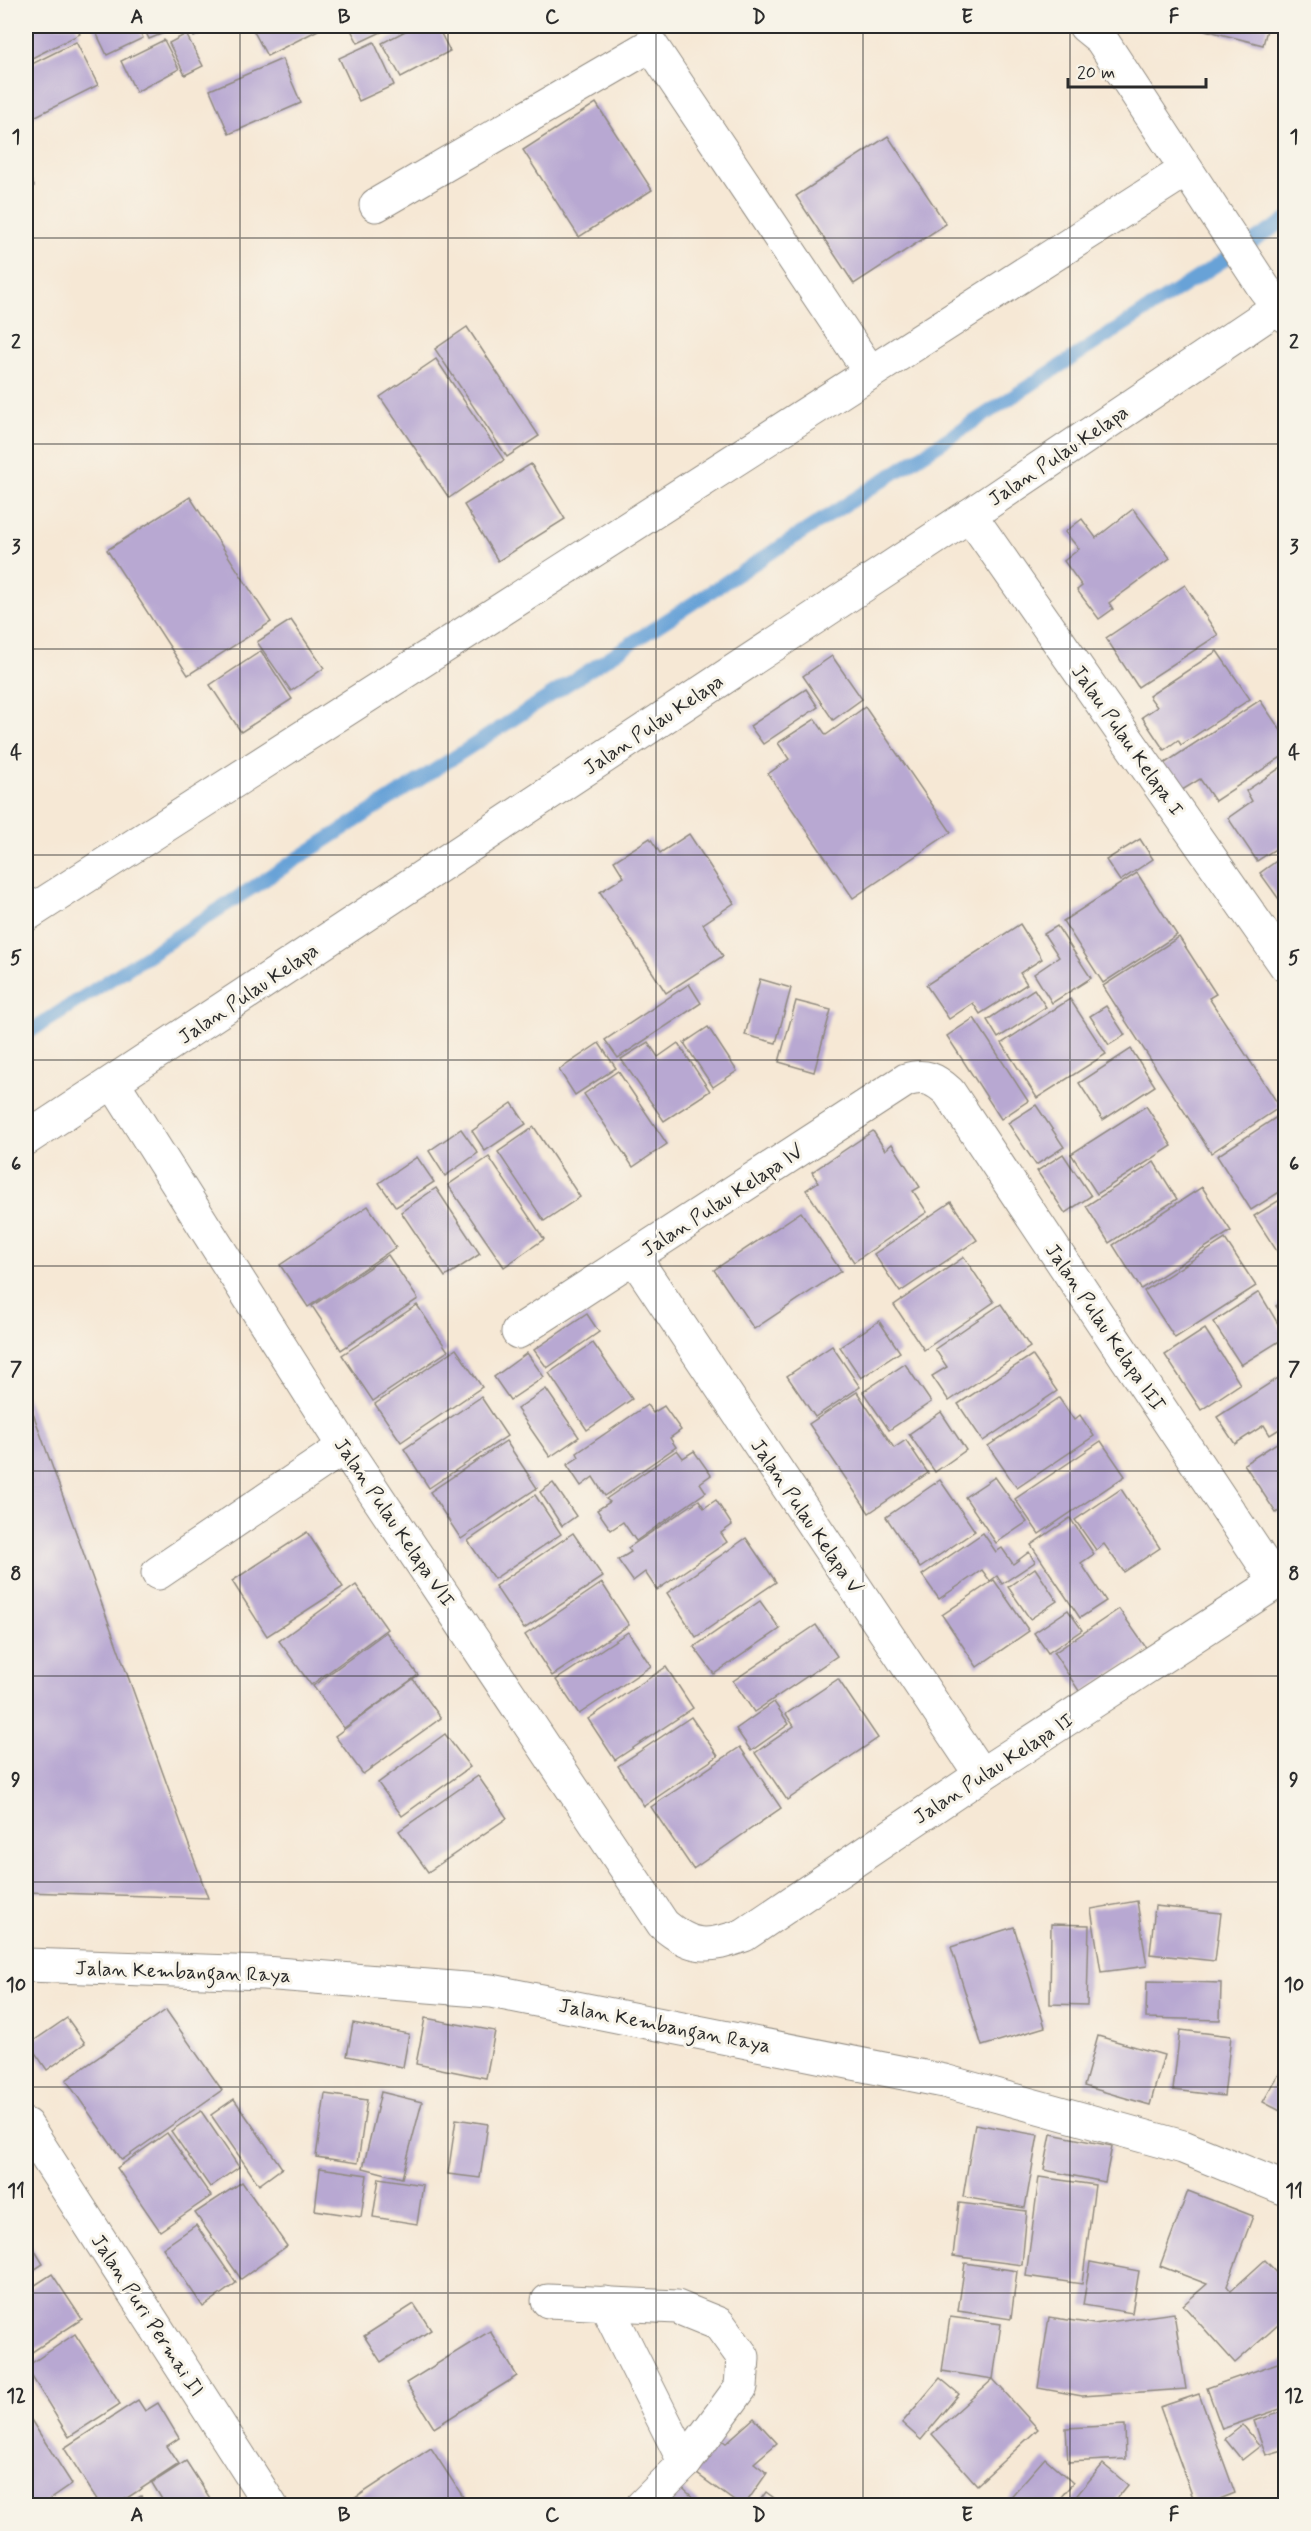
<svg xmlns="http://www.w3.org/2000/svg" width="1311" height="2531" viewBox="0 0 1311 2531" font-family="Mynerve,sans-serif">
  <style>
    .lines { fill: none; stroke-linecap: round; stroke-linejoin: round }
    .stream { stroke: #67a2d7; stroke-width: 14 }
    .building { fill: #b8a8d2 }
    .minor-casing { stroke: #908a80; stroke-width: 35 }
    .minor { stroke: #fff; stroke-width: 33 }
    .grid { fill: none; stroke: #2b2b2b; stroke-width: 1.5; stroke-opacity: 0.55 }
    .labels { text-anchor: middle; stroke-width: 6; stroke-linejoin: round; paint-order: stroke }
    .street-label { font-size: 20px; fill: #2b2b2b; stroke: #f7f3e8 }
    .neatline { fill: none; stroke: #2b2b2b; stroke-width: 2 }
    .grid-label { font-size: 20px; text-anchor: middle; font-weight: bold; fill: #2b2b2b }
  </style>
  <rect width="100%" height="100%" fill="#f7f3e8"/>
  <filter id="ink" filterUnits="userSpaceOnUse"><feTurbulence type="fractalNoise" baseFrequency=".0167" numOctaves="2"/><feDisplacementMap in="SourceGraphic" scale="12" xChannelSelector="R" yChannelSelector="G"/><feConvolveMatrix kernelMatrix="1 2 1 2 8 2 1 2 1" color-interpolation-filters="sRGB"/></filter>
  <filter id="wash" filterUnits="userSpaceOnUse"><feTurbulence type="fractalNoise" baseFrequency=".008" numOctaves="4" result="noise"/><feDisplacementMap in="SourceGraphic" scale="24" xChannelSelector="R" yChannelSelector="G"/><feGaussianBlur stdDeviation="1.35" result="paint"/><feColorMatrix in="noise" values="0 0 0 0 0 0 0 0 0 0 0 0 0 0 0 0 0 1.4 0 .05"/><feComposite in="paint" operator="in"/></filter>
  <g filter="url(#wash)">
    <rect width="100%" height="100%" fill="#f6e8d5"/>
    <g class="lines">
      <polyline class="stream" points="26,1034 1286,220"/>
    </g>
    <g id="blocks">
      <g class="building">
        <polygon points="26,26 76,26 80,34 26,61"/>
        <polygon points="93,26 137,26 143,38 107,55"/>
        <polygon points="143,26 181,26 149,39"/>
        <polygon points="188,26 216,26 194,37"/>
        <polygon points="251,26 326,26 267,56"/>
        <polygon points="349,26 394,26 358,43"/>
        <polygon points="415,26 437,26 450,51 401,77 382,43"/>
        <polygon points="1197,26 1268,26 1263,45 1197,28"/>
        <polygon points="186,34 203,66 185,75 169,43"/>
        <polygon points="164,40 179,69 136,92 121,61"/>
        <polygon points="76,42 98,85 26,121 26,67"/>
        <polygon points="374,42 394,85 359,101 339,58"/>
        <polygon points="282,59 301,103 229,134 210,90"/>
        <polygon points="596,103 652,190 579,237 523,150"/>
        <polygon points="888,136 946,224 854,284 796,196"/>
        <polygon points="26,171 34,186 26,190"/>
        <polygon points="467,327 539,436 507,457 435,349"/>
        <polygon points="436,359 504,460 449,498 380,397"/>
        <polygon points="531,464 565,519 498,561 464,505"/>
        <polygon points="190,497 271,622 188,675 107,550"/>
        <polygon points="1133,509 1170,558 1109,603 1113,609 1099,619 1077,590 1082,586 1064,561 1079,549 1065,532 1082,519 1096,538"/>
        <polygon points="1185,585 1218,635 1138,687 1106,638"/>
        <polygon points="291,620 324,668 291,691 257,642"/>
        <polygon points="261,651 292,699 241,732 210,685"/>
        <polygon points="1217,651 1250,699 1181,745 1178,740 1164,750 1142,717 1157,707 1149,696"/>
        <polygon points="832,656 862,699 833,720 803,676"/>
        <polygon points="806,689 818,707 763,744 750,726"/>
        <polygon points="1260,700 1286,738 1286,754 1215,801 1200,779 1179,792 1162,765"/>
        <polygon points="865,707 951,832 853,898 768,774 789,759 778,743 815,719 826,735"/>
        <polygon points="1286,764 1286,842 1257,861 1228,818 1252,801 1246,791"/>
        <polygon points="689,834 734,903 703,924 723,956 666,993 600,892 624,877 614,861 650,838 660,853"/>
        <polygon points="1140,839 1153,859 1120,881 1106,860"/>
        <polygon points="1286,854 1286,909 1260,873"/>
        <polygon points="1137,873 1177,935 1103,983 1063,921"/>
        <polygon points="1020,924 1042,959 1020,973 1027,984 980,1014 973,1003 949,1019 926,985"/>
        <polygon points="1057,926 1091,978 1052,1003 1034,974 1059,957 1044,934"/>
        <polygon points="1179,937 1216,994 1209,998 1280,1107 1211,1153 1103,986"/>
        <polygon points="760,979 791,988 776,1043 745,1035"/>
        <polygon points="689,984 701,1003 618,1058 605,1040"/>
        <polygon points="1034,989 1046,1007 998,1038 987,1020"/>
        <polygon points="1070,999 1106,1054 1037,1098 1002,1043"/>
        <polygon points="796,1001 831,1010 814,1072 779,1062"/>
        <polygon points="1106,1006 1125,1035 1109,1045 1090,1016"/>
        <polygon points="974,1018 1028,1101 1001,1119 947,1036"/>
        <polygon points="708,1027 737,1071 713,1087 684,1043"/>
        <polygon points="648,1042 658,1057 678,1043 710,1091 664,1121 621,1059"/>
        <polygon points="599,1043 616,1068 575,1095 559,1070"/>
        <polygon points="1131,1049 1155,1086 1103,1120 1079,1083"/>
        <polygon points="618,1071 667,1144 633,1167 584,1094"/>
        <polygon points="512,1103 526,1124 485,1151 472,1131"/>
        <polygon points="1036,1105 1064,1147 1036,1165 1008,1123"/>
        <polygon points="1146,1106 1172,1146 1097,1194 1071,1154"/>
        <polygon points="1286,1111 1286,1188 1251,1210 1217,1156"/>
        <polygon points="534,1127 580,1197 544,1221 498,1152"/>
        <polygon points="461,1129 478,1153 445,1176 429,1151"/>
        <polygon points="873,1131 885,1150 892,1144 920,1187 913,1191 927,1212 854,1262 806,1190 818,1182 812,1172"/>
        <polygon points="1063,1154 1091,1196 1065,1213 1037,1171"/>
        <polygon points="417,1157 434,1182 396,1207 379,1183"/>
        <polygon points="489,1157 544,1239 504,1267 448,1185"/>
        <polygon points="1154,1162 1177,1199 1109,1243 1086,1206"/>
        <polygon points="1202,1187 1231,1231 1141,1289 1113,1245"/>
        <polygon points="436,1188 480,1254 445,1277 401,1212"/>
        <polygon points="1286,1196 1286,1265 1254,1216"/>
        <polygon points="951,1202 977,1240 900,1292 874,1254"/>
        <polygon points="368,1206 396,1247 308,1307 280,1265"/>
        <polygon points="801,1212 841,1271 754,1329 714,1270"/>
        <polygon points="1225,1239 1256,1286 1175,1338 1144,1291"/>
        <polygon points="388,1255 418,1299 341,1350 312,1306"/>
        <polygon points="964,1257 994,1302 924,1350 894,1305"/>
        <polygon points="1259,1292 1286,1337 1241,1365 1213,1322"/>
        <polygon points="1286,1299 1286,1321 1276,1306"/>
        <polygon points="1001,1304 1030,1347 949,1401 932,1376 947,1367 935,1349"/>
        <polygon points="417,1305 448,1351 373,1401 342,1355"/>
        <polygon points="587,1314 599,1332 547,1368 534,1350"/>
        <polygon points="879,1321 900,1352 861,1378 840,1347"/>
        <polygon points="1205,1329 1240,1384 1201,1410 1165,1355"/>
        <polygon points="593,1343 632,1399 587,1430 549,1373"/>
        <polygon points="832,1346 860,1387 815,1417 787,1376"/>
        <polygon points="456,1349 482,1387 401,1442 375,1404"/>
        <polygon points="527,1353 544,1377 510,1400 494,1377"/>
        <polygon points="1032,1355 1057,1391 983,1441 958,1404"/>
        <polygon points="905,1364 931,1402 889,1430 863,1392"/>
        <polygon points="1286,1373 1286,1425 1270,1435 1264,1425 1235,1444 1217,1417"/>
        <polygon points="546,1389 579,1437 550,1457 517,1409"/>
        <polygon points="857,1392 894,1448 906,1440 928,1473 869,1513 809,1424"/>
        <polygon points="26,1394 208,1898 26,1892"/>
        <polygon points="481,1397 507,1436 429,1488 404,1449"/>
        <polygon points="1059,1398 1074,1420 1080,1415 1094,1436 1017,1488 988,1446"/>
        <polygon points="647,1405 653,1413 664,1406 681,1430 670,1438 676,1447 605,1496 593,1477 581,1486 567,1465 579,1457 577,1453"/>
        <polygon points="941,1412 966,1450 935,1472 909,1434"/>
        <polygon points="1286,1437 1286,1506 1276,1513 1244,1464"/>
        <polygon points="506,1441 537,1488 461,1539 430,1492"/>
        <polygon points="1101,1441 1125,1476 1039,1534 1015,1499"/>
        <polygon points="677,1450 683,1458 694,1451 711,1475 700,1483 706,1492 636,1541 623,1522 611,1530 597,1510 610,1502 606,1499"/>
        <polygon points="995,1477 1027,1522 996,1543 965,1497"/>
        <polygon points="940,1480 975,1531 920,1568 886,1517"/>
        <polygon points="553,1483 576,1516 562,1526 540,1492"/>
        <polygon points="1121,1489 1160,1548 1124,1572 1104,1544 1096,1550 1075,1520"/>
        <polygon points="535,1495 561,1534 494,1579 468,1541"/>
        <polygon points="699,1500 704,1508 716,1500 732,1525 721,1533 727,1542 657,1590 645,1572 633,1581 618,1560 631,1552 628,1548"/>
        <polygon points="1070,1518 1094,1554 1081,1563 1106,1601 1080,1618 1031,1545"/>
        <polygon points="307,1532 343,1587 267,1636 232,1581"/>
        <polygon points="573,1533 603,1577 524,1629 495,1586"/>
        <polygon points="983,1533 996,1552 1002,1548 1013,1564 1029,1552 1035,1562 1002,1584 997,1576 990,1581 982,1570 939,1599 922,1575"/>
        <polygon points="746,1538 776,1582 696,1637 667,1593"/>
        <polygon points="1035,1568 1057,1601 1030,1619 1008,1587"/>
        <polygon points="994,1580 1029,1631 977,1667 942,1615"/>
        <polygon points="602,1583 629,1625 552,1676 525,1635"/>
        <polygon points="356,1585 387,1629 311,1685 279,1641"/>
        <polygon points="760,1601 780,1629 714,1674 694,1647"/>
        <polygon points="1119,1609 1147,1649 1081,1694 1054,1653"/>
        <polygon points="1068,1610 1082,1630 1048,1653 1034,1633"/>
        <polygon points="816,1625 837,1656 754,1712 733,1681"/>
        <polygon points="386,1632 418,1675 344,1728 313,1686"/>
        <polygon points="628,1632 651,1666 579,1714 556,1680"/>
        <polygon points="666,1667 693,1708 615,1760 588,1719"/>
        <polygon points="413,1679 441,1718 363,1774 335,1736"/>
        <polygon points="838,1679 878,1738 787,1800 755,1753 794,1726 786,1714"/>
        <polygon points="774,1702 789,1724 751,1751 736,1729"/>
        <polygon points="691,1717 718,1756 644,1806 618,1766"/>
        <polygon points="445,1734 470,1767 402,1816 378,1783"/>
        <polygon points="740,1747 781,1808 693,1869 651,1807"/>
        <polygon points="478,1776 507,1818 428,1872 399,1831"/>
        <polygon points="1137,1901 1147,1966 1101,1972 1091,1909"/>
        <polygon points="1155,1906 1221,1913 1215,1961 1150,1954"/>
        <polygon points="1051,1924 1089,1925 1087,2005 1050,2004"/>
        <polygon points="1014,1927 1045,2027 982,2046 951,1947"/>
        <polygon points="1147,1981 1221,1983 1220,2020 1146,2018"/>
        <polygon points="166,2010 222,2090 122,2160 66,2080"/>
        <polygon points="67,2018 85,2043 47,2070 29,2044"/>
        <polygon points="425,2018 495,2031 486,2078 416,2064"/>
        <polygon points="353,2023 409,2034 403,2067 347,2056"/>
        <polygon points="1180,2030 1231,2036 1224,2096 1173,2090"/>
        <polygon points="1098,2036 1164,2055 1150,2105 1084,2086"/>
        <polygon points="1286,2062 1286,2114 1263,2102"/>
        <polygon points="381,2092 422,2102 402,2178 363,2168"/>
        <polygon points="325,2094 367,2100 358,2163 316,2157"/>
        <polygon points="234,2099 282,2168 259,2185 211,2115"/>
        <polygon points="201,2111 239,2167 210,2187 171,2131"/>
        <polygon points="456,2119 488,2124 480,2178 448,2174"/>
        <polygon points="975,2124 1038,2135 1025,2208 963,2197"/>
        <polygon points="167,2133 211,2196 160,2231 117,2168"/>
        <polygon points="1051,2134 1112,2146 1105,2182 1044,2170"/>
        <polygon points="320,2168 367,2175 361,2217 315,2210"/>
        <polygon points="1039,2177 1095,2185 1082,2284 1026,2276"/>
        <polygon points="379,2178 423,2185 417,2224 373,2217"/>
        <polygon points="242,2182 287,2246 241,2279 195,2213"/>
        <polygon points="1188,2191 1253,2216 1227,2286 1231,2291 1265,2260 1286,2282 1286,2318 1235,2363 1183,2305 1207,2284 1160,2266"/>
        <polygon points="959,2203 1027,2211 1022,2265 953,2256"/>
        <polygon points="196,2225 236,2283 203,2307 163,2248"/>
        <polygon points="26,2236 43,2264 26,2275"/>
        <polygon points="1090,2262 1139,2271 1132,2313 1083,2305"/>
        <polygon points="965,2263 1017,2271 1011,2319 958,2311"/>
        <polygon points="52,2274 82,2319 26,2356 26,2291"/>
        <polygon points="414,2304 431,2330 381,2362 364,2336"/>
        <polygon points="1174,2313 1186,2389 1082,2396 1038,2388 1049,2317 1094,2324"/>
        <polygon points="950,2317 1001,2324 993,2379 942,2371"/>
        <polygon points="490,2331 517,2376 434,2428 406,2383"/>
        <polygon points="75,2334 120,2404 69,2437 26,2367"/>
        <polygon points="1286,2360 1286,2407 1222,2429 1207,2388"/>
        <polygon points="940,2378 959,2394 921,2440 902,2423"/>
        <polygon points="993,2379 1038,2429 977,2485 932,2434"/>
        <polygon points="1199,2394 1235,2493 1202,2506 1196,2506 1160,2407"/>
        <polygon points="138,2400 145,2411 158,2403 179,2438 167,2446 179,2464 115,2506 101,2506 64,2448"/>
        <polygon points="1286,2411 1286,2449 1266,2455 1254,2421"/>
        <polygon points="754,2418 777,2443 754,2463 767,2473 744,2506 741,2506 693,2471 717,2437 726,2443"/>
        <polygon points="31,2420 72,2484 40,2506 26,2506 26,2423"/>
        <polygon points="1125,2425 1126,2459 1068,2462 1066,2428"/>
        <polygon points="1243,2425 1260,2446 1242,2460 1225,2439"/>
        <polygon points="431,2448 469,2506 343,2506"/>
        <polygon points="1045,2458 1073,2483 1053,2506 1012,2506 1007,2501"/>
        <polygon points="186,2461 215,2506 166,2506 152,2483"/>
        <polygon points="1103,2464 1128,2485 1111,2506 1068,2506"/>
        <polygon points="674,2480 702,2506 650,2506"/>
        <polygon points="766,2492 785,2506 756,2506"/>
        <polygon points="141,2496 147,2506 126,2506"/>
      </g>
    </g>
  </g>
  <g filter="url(#ink)">
    <use href="#blocks" fill-opacity="0" stroke="#908a80" stroke-width="1.5"/>
    <g class="lines">
      <g class="minor-casing">
        <g id="minor">
          <polyline points="1085,26 1101,39 1264,288 1286,316"/>
          <polyline points="376,205 651,45 870,372"/>
          <polyline points="970,515 1286,966"/>
          <polyline points="26,915 1186,170"/>
          <path d="M113,1082L344,1447L663,1924C692,1949 708,1948 744,1935L981,1775L1286,1576"/>
          <polyline points="26,1139 970,515 1286,302"/>
          <polyline points="634,1257 981,1775"/>
          <path d="M518,1332L906,1080C925,1074 935,1079 949,1092L1276,1582"/>
          <polyline points="158,1573 344,1447"/>
          <polyline points="26,1965 264,1973 491,1991 944,2081 1183,2147 1286,2189"/>
          <polyline points="26,2125 271,2506"/>
          <polyline points="548,2301 677,2307 719,2324 743,2357 741,2387 685,2463 642,2506"/>
          <polyline points="605,2303 685,2463"/>
        </g>
      </g>
      <use href="#minor" class="minor"/>
    </g>
  </g>
  <path class="grid" d="M240,26V2506M448,26V2506M656,26V2506M863,26V2506M1070,26V2506M26,238H1286M26,444H1286M26,649H1286M26,855H1286M26,1060H1286M26,1266H1286M26,1471H1286M26,1676H1286M26,1882H1286M26,2087H1286M26,2293H1286"/>
  <g class="labels">
    <g class="street-label">
      <text transform="translate(1058 455) rotate(-34)" y="7">Jalan Pulau Kelapa</text>
      <text transform="translate(653 724) rotate(-34)" y="7">Jalan Pulau Kelapa</text>
      <text transform="translate(1128 740) rotate(55)" y="7">Jalau Pulau Kelapa I</text>
      <text transform="translate(248 993) rotate(-34)" y="7">Jalan Pulau Kelapa</text>
      <text transform="translate(722 1200) rotate(-33)" y="7">Jalan Pulau Kelapa IV</text>
      <text transform="translate(1106 1327) rotate(56)" y="7">Jalan Pulau Kelapa III</text>
      <text transform="translate(807 1516) rotate(56)" y="7">Jalan Pulau Kelapa V</text>
      <text transform="translate(395 1522) rotate(56)" y="7">Jalan Pulau Kelapa VII</text>
      <text transform="translate(993 1768) rotate(-33)" y="7">Jalan Pulau Kelapa II</text>
      <text transform="translate(183 1971) rotate(2)" y="7">Jalan Kembangan Raya</text>
      <text transform="translate(665 2025) rotate(11)" y="7">Jalan Kembangan Raya</text>
      <text transform="translate(148 2315) rotate(57)" y="7">Jalan Puri Permai II</text>
    </g>
  </g>
  <rect width="1311" height="2531" fill="none" stroke="#f7f3e8" stroke-width="66"/>
  <path d="M1068 78v9h138v-9" fill="none" stroke="#2b2b2b" stroke-width="3"/>
  <text x="1077" y="78" font-size="18" fill="#2b2b2b" stroke="#f7f3e8" stroke-width="4.5" paint-order="stroke">20 m</text>
  <rect x="33" y="33" width="1245" height="2465" class="neatline"/>
  <g class="grid-label">
    <text x="137" y="23">A</text>
    <text x="344" y="23">B</text>
    <text x="552" y="23">C</text>
    <text x="759" y="23">D</text>
    <text x="967" y="23">E</text>
    <text x="1174" y="23">F</text>
    <text x="16" y="143">1</text>
    <text x="1294" y="143">1</text>
    <text x="16" y="348">2</text>
    <text x="1294" y="348">2</text>
    <text x="16" y="553">3</text>
    <text x="1294" y="553">3</text>
    <text x="16" y="759">4</text>
    <text x="1294" y="759">4</text>
    <text x="16" y="964">5</text>
    <text x="1294" y="964">5</text>
    <text x="16" y="1170">6</text>
    <text x="1294" y="1170">6</text>
    <text x="16" y="1375">7</text>
    <text x="1294" y="1375">7</text>
    <text x="16" y="1580">8</text>
    <text x="1294" y="1580">8</text>
    <text x="16" y="1786">9</text>
    <text x="1294" y="1786">9</text>
    <text x="16" y="1991">10</text>
    <text x="1294" y="1991">10</text>
    <text x="16" y="2197">11</text>
    <text x="1294" y="2197">11</text>
    <text x="16" y="2402">12</text>
    <text x="1294" y="2402">12</text>
    <text x="137" y="2521">A</text>
    <text x="344" y="2521">B</text>
    <text x="552" y="2521">C</text>
    <text x="759" y="2521">D</text>
    <text x="967" y="2521">E</text>
    <text x="1174" y="2521">F</text>
  </g>
</svg>
